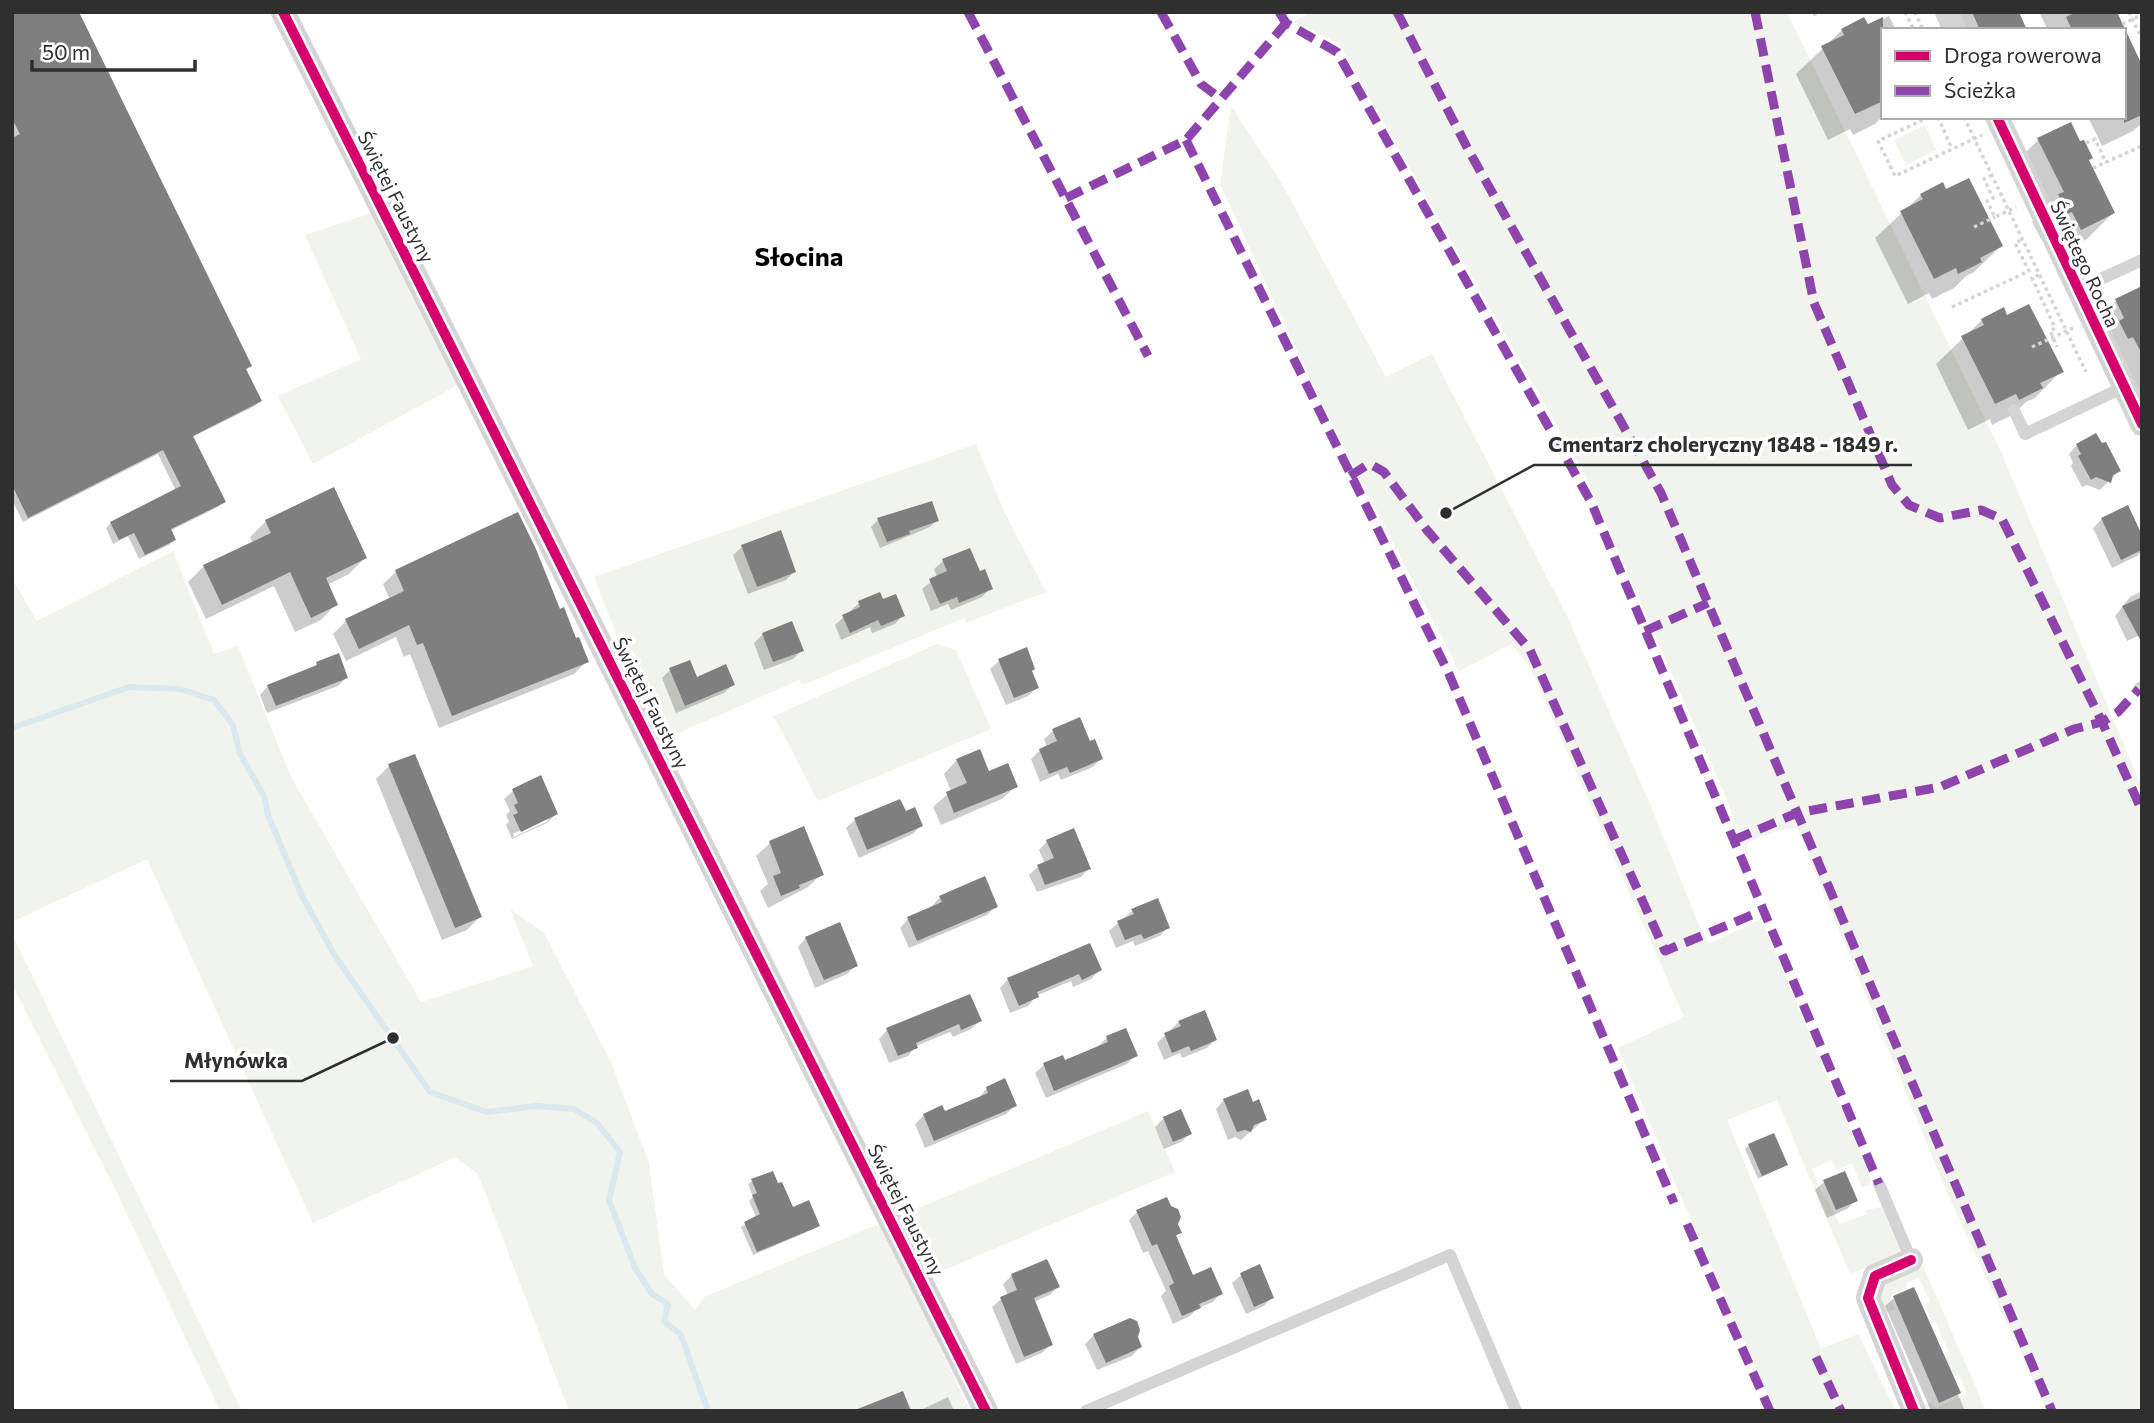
<svg xmlns="http://www.w3.org/2000/svg" width="2154" height="1423" viewBox="0 0 2154 1423" font-family="Commissioner,sans-serif">
  <style>
    .green { fill: #f1f4ec }
    .shadow { fill: #0003; fill-rule: evenodd }
    .lines { fill: none; stroke-linecap: round; stroke-linejoin: round }
    .stream { stroke: #dae9f0; stroke-width: 6 }
    .building { fill: #7f7f7f }
    .path { stroke: #d4d4d4; stroke-width: 3.5; stroke-dasharray: 3.5 3.5; stroke-linecap: butt }
    .service { stroke: #d4d4d4; stroke-width: 12 }
    .minor { stroke: #d4d4d4; stroke-width: 24 }
    .quiet { stroke: #8e44ad; stroke-width: 9; stroke-dasharray: 18 9; stroke-linecap: butt }
    .cycleway-casing { stroke: #fff; stroke-width: 15 }
    .cycleway { stroke: #d6006c; stroke-width: 10 }
    .labels { text-anchor: middle; stroke-width: 7; stroke-linejoin: round; paint-order: stroke }
    .street-label { font-size: 19px; fill: #2f2f2f; stroke: #fff }
    .district-label { font-size: 26px; font-weight: bold; fill: #000; stroke: #fff }
    .leader { fill: none; stroke: #2f2f2f; stroke-width: 2.5 }
    .callout-dot { fill: #2f2f2f; stroke: #fff; stroke-width: 2.5 }
    .callout-label { font-size: 21px; text-anchor: middle; font-weight: bold; fill: #2f2f2f; stroke: #fff; stroke-width: 7; stroke-linejoin: round; paint-order: stroke }
  </style>
  <rect width="100%" height="100%" fill="#fff"/>
  <g class="green">
    <polygon points="1313,12 1787,12 2002,454 2142,788 2142,1411 2047,1411 1946,1190 1797,828 1779,830 1747,843 1748,858 1725,795 1583,471 1339,44 1293,21"/>
    <polygon points="1231,106 1281,182 1386,377 1432,354 1567,616 1650,804 1701,930 1710,943 1761,919 1871,1179 1870,1184 1862,1188 1852,1163 1836,1170 1831,1160 1812,1169 1823,1196 1826,1196 1839,1224 1867,1214 1866,1210 1882,1207 1901,1253 1850,1274 1777,1100 1727,1120 1821,1349 1858,1334 1896,1411 1775,1411 1688,1213 1618,1048 1684,1017 1530,667 1512,644 1459,671 1324,409 1220,184"/>
    <polygon points="1925,125 1936,150 1906,165 1894,140"/>
    <polygon points="372,213 458,385 313,464 278,396 361,359 305,235"/>
    <polygon points="976,444 1004,511 1046,592 966,623 964,618 803,685 799,680 674,735 633,650 623,652 594,577"/>
    <polygon points="173,551 214,654 238,646 291,777 421,1002 533,966 510,909 544,933 611,1062 649,1163 664,1274 695,1310 704,1297 876,1225 884,1230 970,1411 569,1411 478,1174 455,1157 313,1223 147,859 12,922 12,578 37,621"/>
    <polygon points="937,644 956,650 991,729 818,801 774,716"/>
    <polygon points="12,934 229,1384 242,1411 220,1411 117,1193 12,984"/>
    <polygon points="1148,1111 1175,1172 930,1276 900,1216"/>
    <polygon points="1923,1266 1986,1411 1925,1411 1923,1406 1931,1402 1933,1406 1937,1407 1963,1396 1966,1392 1959,1375 1953,1377 1945,1358 1950,1355 1936,1322 1932,1323 1925,1304 1930,1301 1919,1278 1906,1283 1907,1288 1892,1294 1890,1298 1895,1309 1882,1315 1877,1304 1884,1283"/>
  </g>
  <g class="shadow">
    <polygon points="12,12 249,366 245,370 260,401 255,406 192,437 224,502 218,507 170,531 174,540 169,545 139,559 128,536 113,544 106,528 111,523 176,491 158,454 23,522 12,500"/>
    <polygon points="1940,12 2017,12 2025,30 1948,30"/>
    <polygon points="2039,12 2076,12 2123,30 2048,30"/>
    <polygon points="1889,16 1896,30 1883,30 1883,116 1875,124 1853,135 1850,129 1828,140 1796,74 1842,30 1867,27"/>
    <polygon points="2142,69 2142,123 2133,131 2102,146 2088,117 2124,117"/>
    <polygon points="2038,140 2088,161 2113,213 2087,239 2055,255 2046,237 2041,239 2032,222 2037,217 2012,166"/>
    <polygon points="1946,191 2001,246 1974,272 1966,276 1954,288 1932,299 1929,293 1908,304 1875,238 1921,195"/>
    <polygon points="2142,288 2142,436 2140,433 2135,435 2127,418 2090,327 2116,301"/>
    <polygon points="2006,317 2061,371 2035,398 2026,402 2014,414 1992,425 1990,419 1968,430 1936,364 1982,320"/>
    <polygon points="2077,445 2119,471 2100,490 2087,485 2082,487 2071,466 2073,463 2069,454"/>
    <polygon points="517,515 559,611 587,661 574,674 439,728 410,654 404,657 396,637 346,661 333,634 346,621 390,600 383,584 396,572"/>
    <polygon points="2102,519 2142,539 2142,551 2137,556 2112,568 2093,528"/>
    <polygon points="878,520 937,520 930,527 880,548 871,527"/>
    <polygon points="266,521 365,558 349,574 327,585 336,604 321,620 295,632 274,586 206,619 188,582 204,566 253,543 250,537"/>
    <polygon points="742,547 794,572 786,580 748,594 733,555"/>
    <polygon points="969,550 979,574 991,588 982,597 951,610 948,604 931,611 922,589 937,577 934,569 943,561"/>
    <polygon points="2142,591 2142,634 2127,641 2115,616 2130,597"/>
    <polygon points="859,603 903,615 895,624 872,633 870,627 841,640 835,625"/>
    <polygon points="763,634 802,650 793,659 764,670 754,643"/>
    <polygon points="999,661 1030,672 1037,688 1028,696 1006,705 990,669"/>
    <polygon points="317,664 346,678 338,686 267,713 260,695 268,686 311,670"/>
    <polygon points="670,670 696,679 733,684 724,693 676,713 662,678"/>
    <polygon points="1079,720 1089,743 1101,758 1093,767 1061,780 1058,774 1040,782 1031,759 1040,750 1047,747 1044,739 1053,731"/>
    <polygon points="957,760 1016,786 1002,799 941,825 933,807 951,791 944,774"/>
    <polygon points="389,766 480,917 467,930 442,940 376,779"/>
    <path d="M513,791L556,814L547,823L512,839L506,825L509,821L506,815L510,811L504,799ZM548,817V821L514,837L513,834Z"/>
    <polygon points="899,801 905,813 921,825 913,834 859,858 846,828 855,820"/>
    <polygon points="803,829 822,874 808,887 768,908 760,891 768,884 756,856 770,843"/>
    <polygon points="1047,841 1089,868 1081,877 1037,892 1029,875 1038,867 1045,864 1039,850"/>
    <polygon points="940,897 996,906 987,915 909,948 900,928 908,919 933,908 932,906"/>
    <polygon points="1132,911 1168,927 1160,936 1135,946 1133,941 1116,948 1109,931"/>
    <polygon points="806,938 856,966 847,974 815,988 798,947"/>
    <polygon points="1100,970 1091,979 1073,987 1071,981 1036,996 1028,1006 1010,1013 1000,988 1008,979"/>
    <polygon points="980,1021 971,1029 953,1037 950,1032 916,1046 908,1056 889,1063 879,1039 887,1030"/>
    <polygon points="1179,1022 1215,1040 1207,1048 1182,1058 1180,1053 1164,1060 1157,1043"/>
    <polygon points="1125,1031 1136,1055 1127,1064 1046,1098 1035,1073 1044,1065 1064,1062 1098,1046 1107,1038"/>
    <polygon points="987,1088 1015,1106 1006,1114 925,1148 915,1124 924,1115 944,1113 979,1098"/>
    <polygon points="1224,1100 1252,1104 1265,1119 1241,1140 1235,1137 1228,1140 1216,1109"/>
    <polygon points="1164,1118 1190,1134 1181,1142 1164,1149 1155,1127"/>
    <polygon points="1749,1145 1786,1165 1758,1179 1745,1149"/>
    <polygon points="752,1181 792,1210 818,1225 814,1229 753,1255 741,1227 756,1217 749,1201 753,1197 748,1184"/>
    <polygon points="1824,1182 1856,1200 1847,1209 1827,1218 1815,1190"/>
    <polygon points="1137,1212 1176,1224 1180,1233 1175,1237 1192,1277 1221,1293 1213,1302 1198,1308 1190,1316 1173,1324 1161,1296 1166,1291 1148,1251 1143,1253 1129,1220"/>
    <polygon points="1259,1267 1272,1297 1264,1306 1246,1314 1232,1283 1241,1275"/>
    <polygon points="1012,1275 1058,1286 1050,1295 1033,1302 1051,1344 1042,1353 1016,1364 992,1307 1001,1299 1008,1296 1003,1284"/>
    <polygon points="1913,1289 1965,1411 1931,1411 1885,1306 1894,1298"/>
    <polygon points="1094,1335 1140,1347 1132,1356 1097,1370 1085,1344"/>
    <polygon points="948,1397 954,1411 919,1411"/>
  </g>
  <g class="lines">
    <polyline class="stream" points="12,728 129,687 180,689 214,700 233,725 240,754 264,796 268,815 302,896 335,956 430,1092 487,1112 536,1106 574,1109 597,1123 620,1152 609,1200 635,1268 652,1294 668,1304 664,1321 681,1335 708,1411"/>
  </g>
  <g class="building">
    <polygon points="12,12 79,12 252,366 246,369 262,401 193,436 226,502 171,529 176,540 145,555 134,533 119,540 110,522 181,486 163,450 28,518 12,485 12,138 20,134 12,119"/>
    <polygon points="1972,12 2019,12 2027,30 1980,30"/>
    <polygon points="2076,12 2117,12 2142,65 2142,115 2124,123 2124,30 2072,30 2066,17"/>
    <polygon points="1864,17 1868,24 1883,17 1883,101 1855,114 1821,46 1844,35 1841,29"/>
    <polygon points="2071,122 2080,141 2084,140 2093,158 2089,160 2115,213 2081,230 2072,212 2067,214 2058,194 2064,192 2037,138"/>
    <polygon points="1969,178 2003,246 1980,258 1982,262 1958,274 1956,268 1934,279 1900,211 1923,199 1920,194 1943,182 1946,189"/>
    <polygon points="2142,286 2142,354 2133,337 2128,339 2119,321 2124,318 2115,299"/>
    <polygon points="2029,304 2064,372 2040,383 2043,388 2019,400 2016,394 1995,404 1961,336 1984,325 1981,319 2004,307 2007,315"/>
    <polygon points="2096,433 2102,443 2106,442 2121,471 2113,475 2111,483 2096,477 2091,480 2078,456 2081,454 2076,444"/>
    <polygon points="334,487 367,558 326,578 338,605 311,618 290,572 222,605 203,565 271,533 265,520"/>
    <polygon points="932,501 939,521 909,531 910,534 887,542 877,518"/>
    <polygon points="2128,505 2142,535 2142,550 2121,560 2101,518"/>
    <polygon points="518,512 536,549 560,609 564,607 576,638 579,637 589,662 452,716 423,643 417,645 409,625 359,649 345,619 404,591 395,570"/>
    <polygon points="781,530 796,572 757,587 741,545"/>
    <polygon points="970,548 980,571 985,569 993,589 959,603 957,597 940,604 929,579 947,571 942,559"/>
    <polygon points="880,592 883,599 896,594 905,616 881,626 878,620 850,633 842,615 860,607 858,601"/>
    <polygon points="2142,597 2142,643 2122,606"/>
    <polygon points="792,621 804,651 773,662 762,633"/>
    <polygon points="1027,647 1035,669 1032,671 1039,688 1014,698 998,659"/>
    <polygon points="339,653 348,678 276,706 267,685 317,665 316,662"/>
    <polygon points="690,660 697,677 726,664 735,685 685,706 669,668"/>
    <polygon points="1080,717 1090,741 1095,739 1103,759 1070,773 1067,767 1049,774 1039,749 1057,741 1052,729"/>
    <polygon points="980,749 989,771 1008,763 1018,787 954,813 946,792 967,783 956,759"/>
    <polygon points="415,754 482,917 455,928 388,764"/>
    <polygon points="541,775 558,814 521,832 513,815 518,813 514,805 518,803 512,789"/>
    <polygon points="900,799 906,811 915,807 923,826 867,850 854,818"/>
    <polygon points="804,826 824,875 799,885 800,888 781,896 773,876 781,873 769,841"/>
    <polygon points="1074,828 1091,869 1045,885 1037,865 1054,858 1046,840"/>
    <polygon points="985,876 998,907 917,941 907,917 942,902 939,896"/>
    <polygon points="1158,898 1170,928 1144,939 1141,934 1125,940 1117,921 1134,914 1131,909"/>
    <polygon points="840,922 858,966 824,980 805,937"/>
    <polygon points="1090,943 1102,970 1082,980 1079,974 1037,992 1039,997 1019,1006 1007,978"/>
    <polygon points="970,994 982,1021 961,1030 959,1024 916,1043 918,1048 898,1056 886,1028"/>
    <polygon points="1205,1010 1217,1040 1191,1051 1189,1046 1172,1053 1164,1033 1181,1026 1178,1021"/>
    <polygon points="1126,1028 1138,1056 1054,1091 1043,1063 1063,1055 1065,1060 1108,1042 1106,1036"/>
    <polygon points="1005,1078 1017,1106 934,1141 923,1114 942,1105 945,1111 988,1093 986,1087"/>
    <polygon points="1248,1089 1253,1102 1259,1099 1267,1120 1254,1125 1251,1132 1245,1130 1237,1132 1223,1099"/>
    <polygon points="1181,1109 1192,1134 1173,1142 1163,1117"/>
    <polygon points="1774,1133 1788,1165 1762,1176 1748,1144"/>
    <polygon points="773,1171 778,1183 782,1182 793,1207 809,1200 820,1226 757,1252 744,1222 760,1214 752,1195 757,1193 751,1179"/>
    <polygon points="1845,1171 1858,1201 1836,1210 1823,1180"/>
    <polygon points="1167,1197 1171,1206 1178,1209 1181,1217 1178,1224 1182,1233 1176,1235 1193,1275 1211,1267 1223,1294 1199,1304 1201,1308 1182,1316 1169,1286 1174,1283 1157,1244 1152,1246 1136,1210"/>
    <polygon points="1047,1259 1060,1287 1034,1298 1053,1345 1024,1357 1000,1297 1017,1290 1011,1274"/>
    <polygon points="1260,1264 1274,1298 1254,1307 1240,1273"/>
    <polygon points="1914,1287 1961,1393 1939,1403 1893,1296"/>
    <polygon points="1130,1318 1137,1321 1140,1330 1138,1337 1142,1347 1106,1363 1093,1334"/>
    <polygon points="903,1391 911,1411 856,1411 855,1410"/>
  </g>
  <g class="lines">
    <g class="path">
      <polyline points="1905,12 1914,30"/>
      <polyline points="1915,12 1923,30"/>
      <polyline points="2129,12 2142,39"/>
      <polyline points="1813,15 1819,12"/>
      <polyline points="2122,24 2142,15"/>
      <polyline points="1929,117 1878,141 1895,176 1982,135"/>
      <polyline points="1938,117 1952,149"/>
      <polyline points="1964,117 2086,372"/>
      <polyline points="2086,143 2095,139 2106,163"/>
      <polyline points="2093,168 2142,146"/>
      <polyline points="1992,175 1984,179 1993,198 1987,201 1995,217 2016,207"/>
      <polyline points="1974,227 1995,217"/>
      <polyline points="2039,275 2032,278 2055,328 2050,331 2057,347"/>
      <polyline points="1952,307 2029,271 2015,243 2023,239"/>
      <polyline points="2032,347 2073,328"/>
    </g>
    <g class="service">
      <polyline points="2077,290 2142,260"/>
      <polyline points="2014,410 2025,434 2124,387"/>
      <polyline points="2139,689 2142,687"/>
      <polyline points="1879,1184 1911,1260"/>
      <polyline points="1086,1411 1450,1255 1516,1411"/>
    </g>
    <g class="minor">
      <polyline points="283,12 986,1411"/>
      <polyline points="1947,12 1955,30"/>
      <polyline points="1997,117 2142,424"/>
      <polyline points="1911,1260 1875,1276 1868,1298 1914,1411"/>
    </g>
    <g class="quiet">
      <polyline points="968,12 1148,356"/>
      <polyline points="1161,12 1201,84 1221,99"/>
      <polyline points="1279,12 1286,23 1337,52 1591,502 1879,1184"/>
      <polyline points="1397,12 1470,153 1661,493 2052,1411"/>
      <polyline points="1755,12 1814,303 1892,485 1909,505 1940,518 1981,510 2002,519 2102,722 2142,811"/>
      <polyline points="1186,140 1449,674 1674,1203"/>
      <polyline points="1066,198 1186,140 1286,23"/>
      <polyline points="1350,476 1367,465 1372,465 1384,472 1426,529 1530,650 1665,951 1764,910"/>
      <polyline points="1645,631 1708,603"/>
      <polyline points="1734,840 1797,813 1940,787 2074,729 2102,722 2118,712 2139,689"/>
      <polyline points="1687,1224 1770,1411"/>
      <polyline points="1816,1357 1841,1411"/>
    </g>
    <g class="cycleway-casing">
      <g id="cycleway">
        <polyline points="283,12 986,1411"/>
        <polyline points="1997,117 2142,424"/>
        <polyline points="1911,1260 1875,1276 1868,1298 1914,1411"/>
      </g>
    </g>
    <use href="#cycleway" class="cycleway"/>
  </g>
  <g class="labels">
    <g class="street-label">
      <text transform="translate(396 197) rotate(63)" y="7">Świętej Faustyny</text>
      <text transform="translate(2085 264) rotate(65)" y="7">Świętego Rocha</text>
      <text transform="translate(651 703) rotate(63)" y="7">Świętej Faustyny</text>
      <text transform="translate(906 1210) rotate(63)" y="7">Świętej Faustyny</text>
    </g>
    <g class="district-label">
      <text x="799" y="266">Słocina</text>
    </g>
  </g>
  <path class="leader" d="M1446 513L1534 465H1912M393 1038L302 1081H170"/>
  <g class="callout-dot">
    <circle cx="1446" cy="513" r="7"/>
    <circle cx="393" cy="1038" r="7"/>
  </g>
  <g class="callout-label">
    <text x="1723" y="452">Cmentarz choleryczny 1848 - 1849 r.</text>
    <text x="236" y="1068">Młynówka</text>
  </g>
  <rect width="2154" height="1423" fill="none" stroke="#2f2f2f" stroke-width="28"/>
  <rect x="1881" y="28" width="245" height="91" fill="#ffffff" stroke="#acacac" stroke-width="2"/>
  <rect x="1895" y="51" width="35" height="10" fill="#d6006c" stroke="#acacac" stroke-width="2"/>
  <text x="1944" y="63" font-size="21" fill="#2f2f2f">Droga rowerowa</text>
  <rect x="1895" y="86" width="35" height="10" fill="#8e44ad" stroke="#acacac" stroke-width="2"/>
  <text x="1944" y="98" font-size="21" fill="#2f2f2f">Ścieżka</text>
  <path d="M32 60v10h163v-10" fill="none" stroke="#2f2f2f" stroke-width="3.5"/>
  <text x="42" y="60" font-size="21" fill="#2f2f2f" stroke="#ffffff" stroke-width="5" paint-order="stroke">50 m</text>
</svg>
